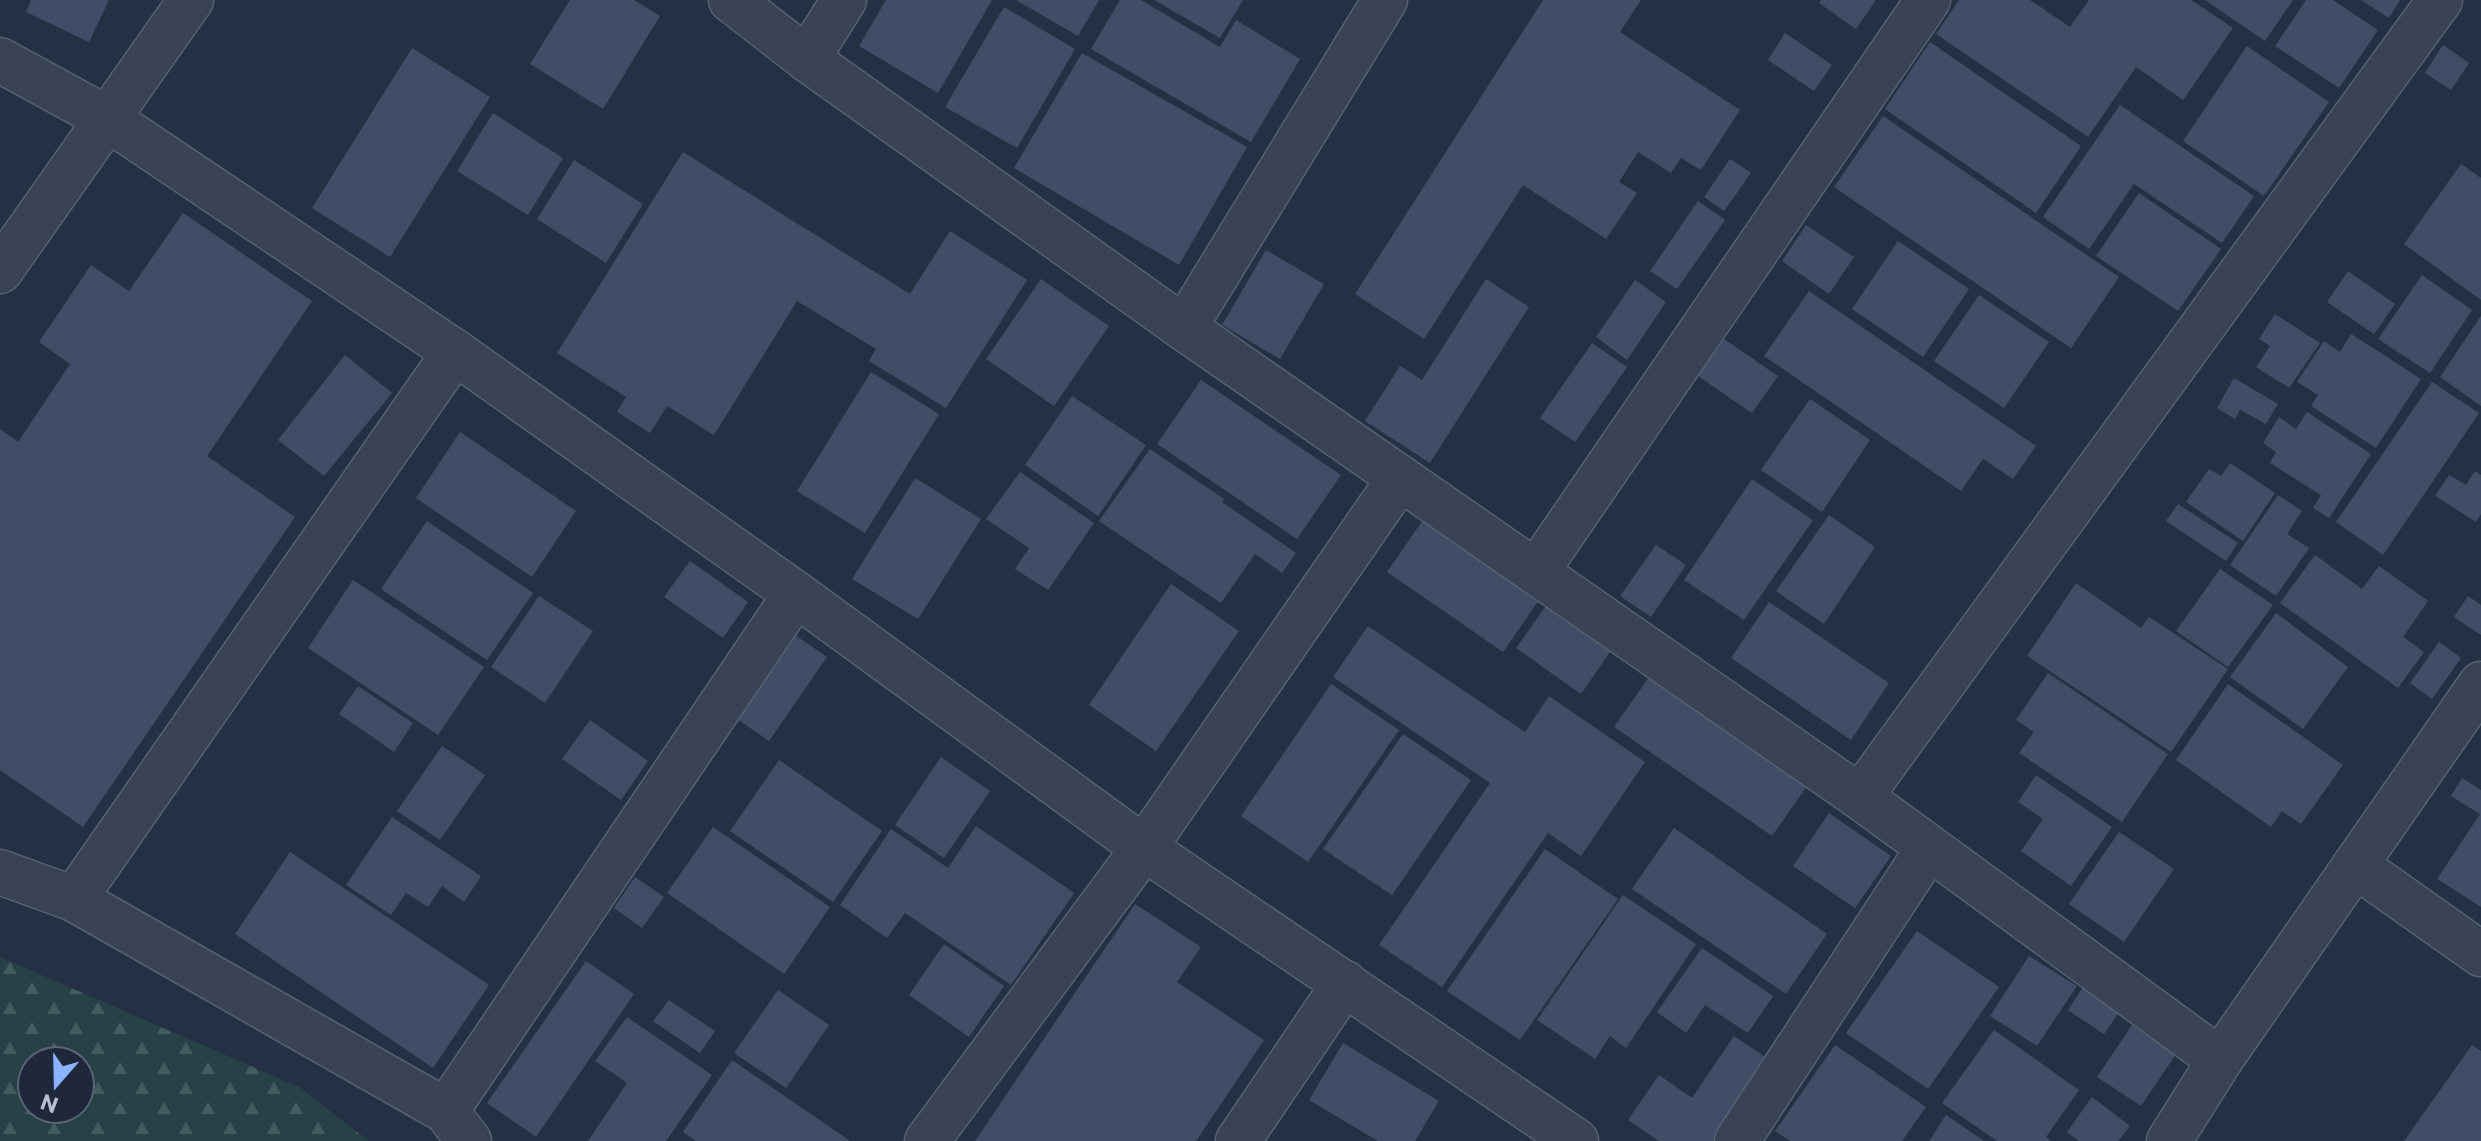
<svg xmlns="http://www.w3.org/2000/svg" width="2481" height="1141" viewBox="0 0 2481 1141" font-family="Commissioner,sans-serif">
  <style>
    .forest { fill: url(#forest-firs); fill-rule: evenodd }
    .building { fill: #414d66 }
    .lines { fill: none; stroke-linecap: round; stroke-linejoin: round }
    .street-casing { stroke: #586172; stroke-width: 47 }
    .street { stroke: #394355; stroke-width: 44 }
  </style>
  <defs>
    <pattern id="forest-firs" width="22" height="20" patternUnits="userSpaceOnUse" patternTransform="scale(2)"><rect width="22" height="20" fill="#274146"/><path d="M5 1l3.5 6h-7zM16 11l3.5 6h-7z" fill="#445b60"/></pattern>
  </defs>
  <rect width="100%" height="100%" fill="#243145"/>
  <path class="forest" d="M0,957L299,1087L369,1141H0ZM32,1061H80V1109H32Z"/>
  <g class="building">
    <polygon points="31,0 109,0 89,42 26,12"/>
    <polygon points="570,0 634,0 660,16 603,109 530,64"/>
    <polygon points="886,0 992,0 938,93 859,46"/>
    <polygon points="1016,0 1099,0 1078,36"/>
    <polygon points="1120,0 1141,0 1220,47 1236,20 1300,59 1251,142 1091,49"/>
    <polygon points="1154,0 1243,0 1220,38"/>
    <polygon points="1543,0 1641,0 1620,32 1740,110 1701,170 1681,158 1671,173 1638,152 1619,182 1637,193 1606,239 1523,185 1424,339 1355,294"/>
    <polygon points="1821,0 1876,0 1856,29 1819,3"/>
    <polygon points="1959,0 2030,0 2070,27 2089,0 2191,0 2233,28 2183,100 2136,67 2088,137 1936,34"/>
    <polygon points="2205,0 2293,0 2265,41"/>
    <polygon points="2306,0 2333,0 2378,30 2339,88 2275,46"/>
    <polygon points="2361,0 2400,0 2389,18"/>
    <polygon points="1004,7 1075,49 1017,148 945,107"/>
    <polygon points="1785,33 1832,65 1814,91 1768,60"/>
    <polygon points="1930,42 2081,146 2036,213 1885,109"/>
    <polygon points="2443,45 2469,63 2451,90 2425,73"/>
    <polygon points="2247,46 2329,102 2264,196 2183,141"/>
    <polygon points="412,48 490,97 390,257 312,208"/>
    <polygon points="1082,53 1247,147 1179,265 1014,168"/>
    <polygon points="2120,105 2254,196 2222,243 2134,184 2089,249 2043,217"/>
    <polygon points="493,113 563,158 528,215 457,171"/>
    <polygon points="1883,116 2119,277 2071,348 1834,187"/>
    <polygon points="683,152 910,294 950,231 1027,280 946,408 869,361 876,349 797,301 714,435 667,406 650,433 617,412 626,397 557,353"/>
    <polygon points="1730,159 1751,173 1724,211 1704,197"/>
    <polygon points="574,160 643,204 606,263 537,219"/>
    <polygon points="2461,164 2481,178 2481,300 2404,244"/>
    <polygon points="2139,193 2221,249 2178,311 2096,256"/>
    <polygon points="1698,201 1725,220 1677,289 1650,271"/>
    <polygon points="183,213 312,301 207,456 295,517 83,827 0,770 0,429 18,442 70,364 39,342 91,265 129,291"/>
    <polygon points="1806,225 1854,257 1829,294 1782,261"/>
    <polygon points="1898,241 1969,289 1923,357 1852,309"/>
    <polygon points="1266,250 1324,284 1280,359 1222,325"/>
    <polygon points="2348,271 2395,304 2374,334 2327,302"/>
    <polygon points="2422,275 2472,310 2430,373 2378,339"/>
    <polygon points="1041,279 1109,326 1054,406 986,359"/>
    <polygon points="1486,279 1529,307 1430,463 1365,421 1400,366 1422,380"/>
    <polygon points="1635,280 1666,302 1627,360 1596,337"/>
    <polygon points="1809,291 2036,446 2013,479 1983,459 1961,491 1764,356"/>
    <polygon points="1979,295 2049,342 2004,408 1934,361"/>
    <polygon points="2275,314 2320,343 2289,388 2256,367 2270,346 2259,339"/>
    <polygon points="2481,316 2481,406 2440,377"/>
    <polygon points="2351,334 2421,379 2376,448 2311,406 2318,395 2297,382 2324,341 2340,352"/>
    <polygon points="1724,339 1778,376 1752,413 1698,376"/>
    <polygon points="1592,343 1627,367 1575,442 1540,418"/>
    <polygon points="345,355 392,393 324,476 278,440"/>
    <polygon points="871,372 939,414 865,533 797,491"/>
    <polygon points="2234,378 2278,404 2266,424 2240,410 2235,419 2217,408"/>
    <polygon points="1201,380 1341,475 1297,539 1157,444"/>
    <polygon points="2432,382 2479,413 2383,555 2336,522"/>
    <polygon points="1072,396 1146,445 1098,516 1025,465"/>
    <polygon points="1810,399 1870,440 1822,512 1761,470"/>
    <polygon points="2307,412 2371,454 2329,518 2313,508 2321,495 2270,463 2276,452 2263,443 2279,417 2296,429"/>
    <polygon points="460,432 576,511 532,577 416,498"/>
    <polygon points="1150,449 1224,499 1222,502 1296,553 1282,573 1255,554 1221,603 1099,521"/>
    <polygon points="2230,463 2275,493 2243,541 2186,502 2209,469 2221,476"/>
    <polygon points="2475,471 2481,475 2481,514 2476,522 2435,496 2449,475 2466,485"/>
    <polygon points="1020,472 1094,523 1048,590 1015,569 1029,548 986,519"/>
    <polygon points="915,478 981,519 918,619 852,579"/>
    <polygon points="1752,479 1813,520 1744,620 1684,580"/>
    <polygon points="2278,495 2302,511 2287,534 2309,548 2276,596 2230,565"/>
    <polygon points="2178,504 2238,543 2226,561 2166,521"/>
    <polygon points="1829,515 1875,547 1824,624 1776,591"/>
    <polygon points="1425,517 1541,597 1503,652 1387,572"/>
    <polygon points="427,521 533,593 487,660 381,589"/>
    <polygon points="1656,545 1686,565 1651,617 1620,596"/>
    <polygon points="2315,555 2362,589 2379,566 2428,601 2403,637 2424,652 2398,688 2280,603"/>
    <polygon points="690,561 748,602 723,638 664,597"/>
    <polygon points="2220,569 2273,605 2228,667 2176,631"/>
    <polygon points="353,580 484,667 438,735 308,648"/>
    <polygon points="2076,583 2141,628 2149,617 2228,669 2171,752 2027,656"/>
    <polygon points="1171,584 1239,631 1156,751 1089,705"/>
    <polygon points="539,596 593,631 545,703 491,667"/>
    <polygon points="2468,596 2481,605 2481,635 2454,617"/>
    <polygon points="1769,602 1889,683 1851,740 1731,658"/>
    <polygon points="1548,603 1612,649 1581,694 1516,648"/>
    <polygon points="2276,613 2348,667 2303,729 2230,677"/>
    <polygon points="1368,626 1525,732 1549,696 1645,762 1581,856 1548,833 1442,987 1379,945 1490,783 1333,677"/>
    <polygon points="795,635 827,657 769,741 737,719"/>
    <polygon points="2439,642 2461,658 2432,699 2410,683"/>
    <polygon points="1654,670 1812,779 1772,836 1614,727"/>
    <polygon points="2048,673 2168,754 2122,822 2019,753 2034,732 2016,720"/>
    <polygon points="1331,684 1399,730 1308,862 1241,816"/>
    <polygon points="2228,684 2343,765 2301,824 2282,811 2271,827 2176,760"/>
    <polygon points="358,686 413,723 394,752 339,714"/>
    <polygon points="590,720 648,761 621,800 562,759"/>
    <polygon points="1403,734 1471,780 1392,895 1323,849"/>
    <polygon points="442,746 485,775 440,840 397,811"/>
    <polygon points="941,757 990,791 944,858 895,825"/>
    <polygon points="779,760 882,831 833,902 730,831"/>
    <polygon points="2036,775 2112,827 2071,886 2021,851 2043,819 2018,802"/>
    <polygon points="2462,778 2481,790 2481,907 2437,879 2480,814 2451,796"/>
    <polygon points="1829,813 1891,856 1855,908 1793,866"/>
    <polygon points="392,817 481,876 464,902 442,886 428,907 406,893 391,915 346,885"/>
    <polygon points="976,826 1074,893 1011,985 905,913 887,938 840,905 891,829 948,868"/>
    <polygon points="713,827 830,907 784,974 667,893"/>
    <polygon points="1674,828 1827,934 1786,994 1632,889"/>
    <polygon points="2119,832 2174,869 2124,942 2069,904"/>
    <polygon points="1545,849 1618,899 1520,1040 1447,991"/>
    <polygon points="290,852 489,985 433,1068 235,934"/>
    <polygon points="635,877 664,897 642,928 614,908"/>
    <polygon points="1623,895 1696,944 1626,1048 1610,1036 1595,1059 1537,1020"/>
    <polygon points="1135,904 1201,947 1177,982 1264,1040 1196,1141 975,1141"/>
    <polygon points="1917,931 1999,987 1928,1089 1846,1033"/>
    <polygon points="944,944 1004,986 969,1037 909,995"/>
    <polygon points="1702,948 1773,996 1748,1033 1705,1005 1686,1033 1657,1012"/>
    <polygon points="2029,956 2077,986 2037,1046 1990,1016"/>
    <polygon points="586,961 634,994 536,1137 487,1103"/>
    <polygon points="2083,987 2120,1011 2104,1034 2068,1010"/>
    <polygon points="778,990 829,1025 786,1088 734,1053"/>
    <polygon points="669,1000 715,1031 700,1053 653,1021"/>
    <polygon points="627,1017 712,1075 666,1141 588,1141 627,1083 595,1061"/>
    <polygon points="2132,1025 2176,1054 2141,1106 2097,1077"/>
    <polygon points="1994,1030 2079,1090 2046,1137 2051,1141 1997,1141 1942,1103"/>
    <polygon points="1734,1036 1768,1059 1713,1141 1659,1141 1628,1120 1659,1075 1692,1098"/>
    <polygon points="1343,1043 1439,1101 1415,1141 1378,1141 1309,1100"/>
    <polygon points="1835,1045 1926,1107 1902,1141 1790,1141 1775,1131"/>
    <polygon points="2472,1045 2481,1051 2481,1141 2404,1141"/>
    <polygon points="732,1060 850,1141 696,1141 683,1132"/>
    <polygon points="2092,1097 2130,1126 2118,1141 2079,1141 2067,1132"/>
    <polygon points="1946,1115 1984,1141 1929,1141"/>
  </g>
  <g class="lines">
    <g class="street-casing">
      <g id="street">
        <polyline points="731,0 807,59 1184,328 1860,797 2220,1060"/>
        <polyline points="807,59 844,0"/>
        <polyline points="0,60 108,119 455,352 796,594 1144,848 1576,1141"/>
        <polyline points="0,271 191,0"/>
        <polyline points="1184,328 1385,0"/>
        <polyline points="1536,572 1928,0"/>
        <polyline points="1860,797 2440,0"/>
        <polyline points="2355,865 2481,954"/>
        <polyline points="0,872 74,899 446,1111 469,1141"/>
        <polyline points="74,899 455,352"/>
        <polyline points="446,1111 796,594"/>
        <polyline points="927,1141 1144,848 1400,478"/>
        <polyline points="1238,1141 1345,983"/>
        <polyline points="1737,1141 1928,849"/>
        <polyline points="2169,1141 2220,1060 2481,684"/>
      </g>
    </g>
    <use href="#street" class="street"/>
  </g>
  <g transform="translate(56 1085) rotate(200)"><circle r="38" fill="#1e283a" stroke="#5b6475" stroke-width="2"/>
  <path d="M0-6L14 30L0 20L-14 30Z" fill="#8bb1ff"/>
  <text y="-12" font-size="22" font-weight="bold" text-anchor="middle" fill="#b7bece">N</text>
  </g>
</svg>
